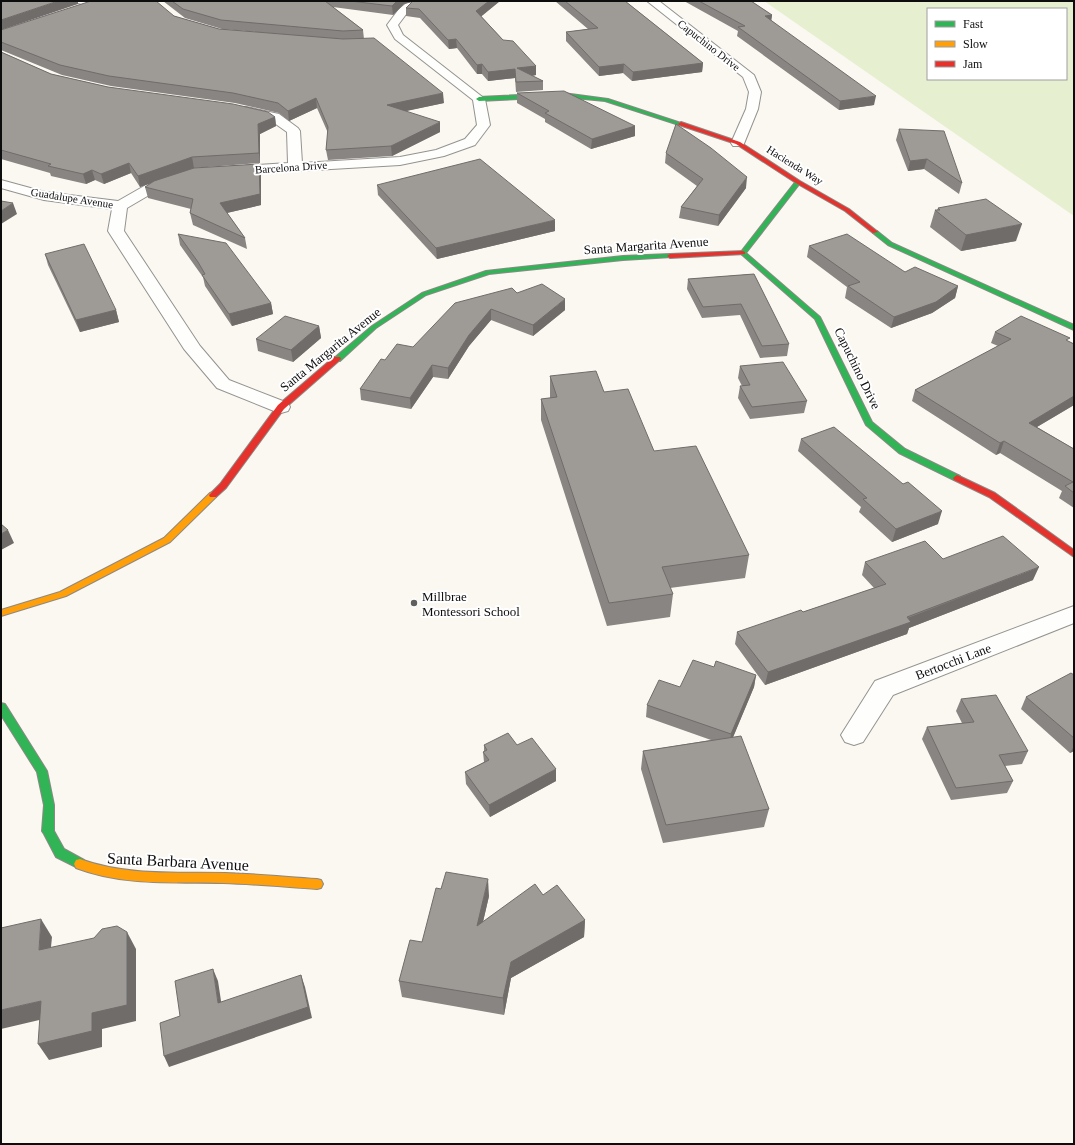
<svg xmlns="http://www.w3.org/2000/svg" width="1075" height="1145" viewBox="0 0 1075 1145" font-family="'Times New Roman',serif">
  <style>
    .green { fill: #e6f0d1; fill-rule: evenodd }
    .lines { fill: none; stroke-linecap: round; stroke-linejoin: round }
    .street-casing { stroke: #949390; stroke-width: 2 }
    .fast-casing { stroke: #8b8986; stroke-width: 2 }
    .slow-casing { stroke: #8b8986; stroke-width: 2 }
    .jam-casing { stroke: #8b8986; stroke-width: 2 }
    .street { fill: #fefefd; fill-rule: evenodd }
    .fast { fill: #30b455; fill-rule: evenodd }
    .slow { fill: #ff9f0a; fill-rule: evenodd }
    .jam { fill: #e5322d; fill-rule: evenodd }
    .wall { fill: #888582 }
    .shaded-wall { fill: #6f6c6a }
    .building { fill: #9e9b97; stroke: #6f6c6a }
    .poi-dot { fill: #605f5d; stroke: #fff; stroke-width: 1.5 }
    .labels { text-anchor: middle; stroke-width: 4; stroke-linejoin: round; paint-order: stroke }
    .far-street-label { font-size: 11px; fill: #0d0d0d; stroke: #fff }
    .street-label { font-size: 13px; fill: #0d0d0d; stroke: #fff }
    .poi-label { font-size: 13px; fill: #0d0d0d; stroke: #fff; text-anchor: start }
    .near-street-label { font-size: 16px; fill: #0d0d0d; stroke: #fff }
  </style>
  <rect width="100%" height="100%" fill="#fbf8f1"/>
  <path class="green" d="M764,1H1074V216ZM928,9H1066V79H928Z"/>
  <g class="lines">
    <g class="street-casing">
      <g id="street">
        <path d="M77,1H117L121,4C114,12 88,6 78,3Z"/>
        <polygon points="409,1 421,1 407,13 398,25 403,35 485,99 490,125 475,145 444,156 400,165 230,175 225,174 223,171 225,168 230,167 288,163 287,132 270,120 242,114 240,111 242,108 246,107 279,114 298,128 300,131 302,163 400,157 436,150 465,139 477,125 473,100 395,39 387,25 399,9"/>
        <polygon points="647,1 659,1 754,75 761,92 758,109 743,146 733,146 731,143 746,109 749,92 743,77"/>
        <polygon points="175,176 180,177 182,180 180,183 156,191 127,208 124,231 200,346 229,380 288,403 290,407 288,411 281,413 274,411 217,388 184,349 108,231 112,209 44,200 1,188 1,180 45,192 118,201 146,185"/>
        <polygon points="1074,606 1074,623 893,695 863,742 854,745 845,742 841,735 875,681"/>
      </g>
    </g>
    <g class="fast-casing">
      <g id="fast">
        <polygon points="563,93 608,99 684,124 679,125 605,101 563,97 479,101 476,99 479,97"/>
        <polygon points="796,181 801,182 746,253 820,317 872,422 905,449 960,476 961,478 960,480 954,480 899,453 866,425 815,319 740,253"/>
        <polygon points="873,231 877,231 892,243 1074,325 1074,330 888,245 873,233"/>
        <polygon points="670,254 673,256 672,257 623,260 489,274 426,295 376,328 340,361 334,361 333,359 372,326 422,293 486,271 623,256"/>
        <polygon points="1,703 5,704 47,771 54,805 54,831 64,849 84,860 86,864 84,868 80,869 56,857 44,834 42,831 44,805 37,772 1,715"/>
      </g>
    </g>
    <g class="slow-casing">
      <g id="slow">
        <polygon points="213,492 216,493 217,495 216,497 170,542 66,596 1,616 1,610 60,592 164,538 210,493"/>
        <path d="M80,859C127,876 176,872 225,873C256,874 286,877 317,879L321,880L323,884L321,888L317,889C286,887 254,884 223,883C174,882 123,886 76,868L74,864L76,860Z"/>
      </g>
    </g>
    <g class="jam-casing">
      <g id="jam">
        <polygon points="681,122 740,142 800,181 849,209 878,232 873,233 845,211 796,183 736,144 679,125 678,124"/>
        <polygon points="743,251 745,252 745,254 670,258 667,256 670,254"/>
        <polygon points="334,357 340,357 341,359 284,409 226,488 216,497 210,497 209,495 220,484 278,405"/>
        <polygon points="957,475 995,493 1074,550 1074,557 989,497 954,480 953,478"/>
      </g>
    </g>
    <use href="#street" class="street"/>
    <use href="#fast" class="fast"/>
    <use href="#slow" class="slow"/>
    <use href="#jam" class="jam"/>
  </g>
  <g class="wall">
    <polygon points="163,1 500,1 481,16 503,40 536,66 536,75 532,76 543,81 543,90 516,92 515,78 488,81 482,74 477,74 457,48 449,49 420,18 406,16 406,8 413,2 404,4 393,15 333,7 363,30 364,39 444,103 405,111 440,132 392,156 328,160 326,150 328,133 317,108 289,121 279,113 235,103 111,86 62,75 1,50 1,30 174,16 219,29 343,39 222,29 185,18"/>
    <polygon points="555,1 625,1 703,63 702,72 632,81 623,73 599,76 566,41 566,32 588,29"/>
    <polygon points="684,1 751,1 772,15 771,20 874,105 839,110 737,36 738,31"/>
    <polygon points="1,52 51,74 108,87 275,117 276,126 260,134 260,163 194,168 259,164 261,175 261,205 227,213 245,238 247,249 193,225 190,213 191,209 148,198 145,187 153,182 140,187 131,173 104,184 95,180 86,184 51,176 50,173 1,159"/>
    <polygon points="517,93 635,126 635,136 591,149 545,122 545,119 517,103"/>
    <polygon points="899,129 962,183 959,194 924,169 908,171 896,140"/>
    <polygon points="666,153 746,188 718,226 679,218 681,207 697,186 665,163"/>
    <polygon points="377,185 555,231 437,259 378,195"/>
    <polygon points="938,208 1016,241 961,251 930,227 935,210 937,210"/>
    <polygon points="178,234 271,303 273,314 232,326 205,286 203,277 200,273 180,245"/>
    <polygon points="809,246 958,286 955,298 932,313 891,328 845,298 847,287 807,257"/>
    <polygon points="45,254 116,310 119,322 80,332 48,265"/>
    <polygon points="754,274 789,344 787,356 760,358 740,315 702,318 687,289 688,279"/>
    <polygon points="517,293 565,310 533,336 491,320 469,346 448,379 433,377 411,409 361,400 360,389 385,360 413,347"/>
    <polygon points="319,326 321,338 293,362 258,351 256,339"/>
    <polygon points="995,332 1068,341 1074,344 1074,405 1037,427 1074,449 1074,508 1059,498 1062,491 1000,453 996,455 912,401 915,390 998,346 991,343"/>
    <polygon points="740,366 807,401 804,413 750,419 738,398 740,386 742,386 738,378"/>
    <polygon points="550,376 604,392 654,451 749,555 745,578 670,588 673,594 670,617 607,626 541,420 541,399 550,398"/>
    <polygon points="801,439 903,484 938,524 892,542 859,512 861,507 798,451"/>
    <polygon points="943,559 1033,580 909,628 907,634 765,685 735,644 737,632 803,612 874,588 862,575 865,562"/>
    <polygon points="714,667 756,675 754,687 733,737 769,809 764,827 663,843 641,769 643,751 711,740 646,717 647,705 680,687"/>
    <polygon points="1074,675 1074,751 1070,753 1021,709 1026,697"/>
    <polygon points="961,699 1028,751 1022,764 1005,766 1013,781 1007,793 951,800 922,739 927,727 962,723 956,711"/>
    <polygon points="484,745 517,745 556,781 490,817 466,784 465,772 484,762 483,752 484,752"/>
    <polygon points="543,895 585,920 584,937 511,978 504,1015 402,997 399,981 422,942 489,896 483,922"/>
  </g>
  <g class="shaded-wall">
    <polygon points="58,1 78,1 78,4 1,30 1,20"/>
    <polygon points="397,1 415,1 404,4 393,15 392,6"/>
    <polygon points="489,1 500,1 477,20 476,11"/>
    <polygon points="772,15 771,23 765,16"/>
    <polygon points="456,39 457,48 449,49 448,40"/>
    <polygon points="703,63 702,72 632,81 633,72"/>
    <polygon points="482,64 482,74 477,74 477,65"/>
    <polygon points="624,64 623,73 599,76 599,67"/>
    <polygon points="536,66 536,75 517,78 517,68"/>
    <polygon points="515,69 515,78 488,81 488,72"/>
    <polygon points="443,93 444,103 388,115 387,105"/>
    <polygon points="876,96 874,105 839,110 840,101"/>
    <polygon points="316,98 317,108 289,121 288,111"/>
    <polygon points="275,117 276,126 260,134 260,163 259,153 258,124"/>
    <polygon points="440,122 440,132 392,156 391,146"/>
    <polygon points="635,126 635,136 591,149 592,139"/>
    <polygon points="192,157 194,168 140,187 138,176"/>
    <polygon points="927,159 924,169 908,171 910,161"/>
    <polygon points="129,163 131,173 104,184 101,174"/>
    <polygon points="259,164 261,175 261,205 222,214 220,203"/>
    <polygon points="92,170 95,180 86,184 83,174"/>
    <polygon points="747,177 746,188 718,226 719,215"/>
    <polygon points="13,203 17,214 1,224 1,211"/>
    <polygon points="555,220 555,231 437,259 436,248"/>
    <polygon points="1022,224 1016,241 961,251 966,235"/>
    <polygon points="958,286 955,298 932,313 891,328 894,317"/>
    <polygon points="565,299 565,310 533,336 533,325"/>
    <polygon points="271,303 273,314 232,326 229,314"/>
    <polygon points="491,309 491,320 469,346 448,379 448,368 469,335"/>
    <polygon points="116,310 119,322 80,332 76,320"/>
    <polygon points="319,326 321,338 293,362 291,350"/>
    <polygon points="432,365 433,377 411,409 410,398"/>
    <polygon points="1074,396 1074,405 1025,434 1029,423"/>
    <polygon points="1004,441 1000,453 996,455 1000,443"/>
    <polygon points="942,511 938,524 892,542 896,529"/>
    <polygon points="8,530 14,543 1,550 1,534"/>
    <polygon points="1039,567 1033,580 909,628 907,634 765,685 768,672"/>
    <polygon points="756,675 754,687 729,747 731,734"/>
    <polygon points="1074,746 1074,751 1070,753"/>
    <polygon points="556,769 556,781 490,817 489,805"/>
    <polygon points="488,879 489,896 478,943 477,926"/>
    <polygon points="41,919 52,937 49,967 39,950"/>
    <polygon points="585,920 584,937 511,978 504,1015 503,998 511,962"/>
    <polygon points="127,932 136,949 136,1021 102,1029 102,1047 49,1060 38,1044 92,1013"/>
    <polygon points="213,969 218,981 223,1014 218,1003"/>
    <polygon points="301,975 305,987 312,1018 169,1067 164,1056"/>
    <polygon points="41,1001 52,1017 1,1029 1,1010"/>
  </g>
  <g class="building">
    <polygon points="1,1 58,1 1,20"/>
    <polygon points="91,1 156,1 174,16 219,29 343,39 374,38 443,93 387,105 440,122 391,146 326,150 328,127 316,98 288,111 278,103 233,93 109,76 60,65 1,42 1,30"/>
    <polygon points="172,1 325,1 363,30 343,31 221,20 183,9"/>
    <polygon points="350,1 397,1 392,6"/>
    <polygon points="413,1 489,1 476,11 503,40 513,41 536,66 517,68 543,81 516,82 515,69 488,72 482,64 477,65 456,39 448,40 419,9 406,8"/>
    <polygon points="565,1 625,1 703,63 633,72 624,64 599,67 566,32 598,28"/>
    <polygon points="699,1 751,1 772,15 765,16 876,96 840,101 738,27 745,26"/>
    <polygon points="1,52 51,74 108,87 233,104 268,112 275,117 258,124 259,153 192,157 138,176 129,163 101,174 92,170 83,174 48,166 51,164 1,150"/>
    <polygon points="564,91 635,126 592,139 545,113 549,111 517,93"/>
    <polygon points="676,124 711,148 747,177 719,215 681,207 703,179 666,153"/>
    <polygon points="899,129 944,131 962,183 927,159 910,161"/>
    <polygon points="480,159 555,220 436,248 377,185"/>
    <polygon points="259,164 260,194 220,203 245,238 190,213 193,199 145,187 154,181 194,168"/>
    <polygon points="986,199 1022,224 966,235 935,210 940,210 938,208"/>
    <polygon points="1,201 13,203 1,211"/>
    <polygon points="178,234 226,243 271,303 229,314 202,275 205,274 198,262"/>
    <polygon points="847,234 905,272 915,267 958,286 936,302 894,317 848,286 860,282 809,246"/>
    <polygon points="84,244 116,310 76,320 45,254"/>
    <polygon points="754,274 789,344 762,346 741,304 703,307 688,279"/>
    <polygon points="542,284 565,299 533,325 491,309 469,335 448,368 432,365 410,398 360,389 381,359 385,360 397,344 413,347 455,303 512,288 517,293"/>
    <polygon points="285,316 319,326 291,350 256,339"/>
    <polygon points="1021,316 1070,338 1066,340 1074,344 1074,396 1029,423 1074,449 1074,493 1065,486 1073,482 1004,441 1000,443 915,390 1011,339 995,332"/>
    <polygon points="783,362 807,401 752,407 740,386 750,385 740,366"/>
    <polygon points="596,371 604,392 628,389 654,451 696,446 749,555 662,567 673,594 609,603 541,399 557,397 550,376"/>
    <polygon points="834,427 903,484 908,482 942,511 896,529 863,499 867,498 801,439"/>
    <polygon points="1,524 8,530 1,534"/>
    <polygon points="1003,536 1039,567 907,617 911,622 768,672 737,632 801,610 803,612 886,584 865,562 925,541 943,559"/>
    <polygon points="693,660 714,667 716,661 756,675 731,734 647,705 659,680 680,687"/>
    <polygon points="1071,673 1074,675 1074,738 1026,697"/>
    <polygon points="996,695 1028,751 999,755 1013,781 956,788 927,727 974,722 961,699"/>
    <polygon points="508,733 517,745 532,738 556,769 489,805 465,772 489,760 483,752 487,750 484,745"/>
    <polygon points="741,736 769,809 666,825 643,751"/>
    <polygon points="446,872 488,879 477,926 535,884 543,895 557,885 585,920 511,962 503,998 399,981 410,940 422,942 436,888 441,889"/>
    <polygon points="41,919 39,950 94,938 102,929 117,926 127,932 127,1005 92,1013 92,1031 38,1044 41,1001 1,1010 1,928"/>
    <polygon points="213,969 218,1003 301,975 308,1007 164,1056 160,1023 180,1016 175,981"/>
  </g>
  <circle class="poi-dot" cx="414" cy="603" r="4"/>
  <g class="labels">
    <g class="far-street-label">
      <text transform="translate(709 45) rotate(38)" y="4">Capuchino Drive</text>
      <text transform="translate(795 165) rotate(32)" y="4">Hacienda Way</text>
      <text transform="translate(291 167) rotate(-4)" y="4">Barcelona Drive</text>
      <text transform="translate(72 198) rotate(9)" y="4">Guadalupe Avenue</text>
    </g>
    <g class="street-label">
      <text transform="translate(646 245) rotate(-4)" y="5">Santa Margarita Avenue</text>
      <text transform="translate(330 349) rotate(-39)" y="5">Santa Margarita Avenue</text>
      <text transform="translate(858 368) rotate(64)" y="5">Capuchino Drive</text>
      <text transform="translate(953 661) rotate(-21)" y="5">Bertocchi Lane</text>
    </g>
    <g class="poi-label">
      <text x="422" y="601">Millbrae<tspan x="422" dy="15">Montessori School</tspan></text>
    </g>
    <g class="near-street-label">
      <text transform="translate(178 861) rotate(3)" y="6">Santa Barbara Avenue</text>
    </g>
  </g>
  <rect width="1075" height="1145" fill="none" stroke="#0d0d0d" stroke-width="4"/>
  <rect x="927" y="8" width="140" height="72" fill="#ffffff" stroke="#9e9e9e"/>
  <rect x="935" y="21" width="20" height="6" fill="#30b455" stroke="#9e9e9e"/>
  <text x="963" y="28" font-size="12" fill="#0d0d0d">Fast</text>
  <rect x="935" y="41" width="20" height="6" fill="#ff9f0a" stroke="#9e9e9e"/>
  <text x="963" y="48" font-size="12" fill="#0d0d0d">Slow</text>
  <rect x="935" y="61" width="20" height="6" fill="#e5322d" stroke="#9e9e9e"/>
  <text x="963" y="68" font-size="12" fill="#0d0d0d">Jam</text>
</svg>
